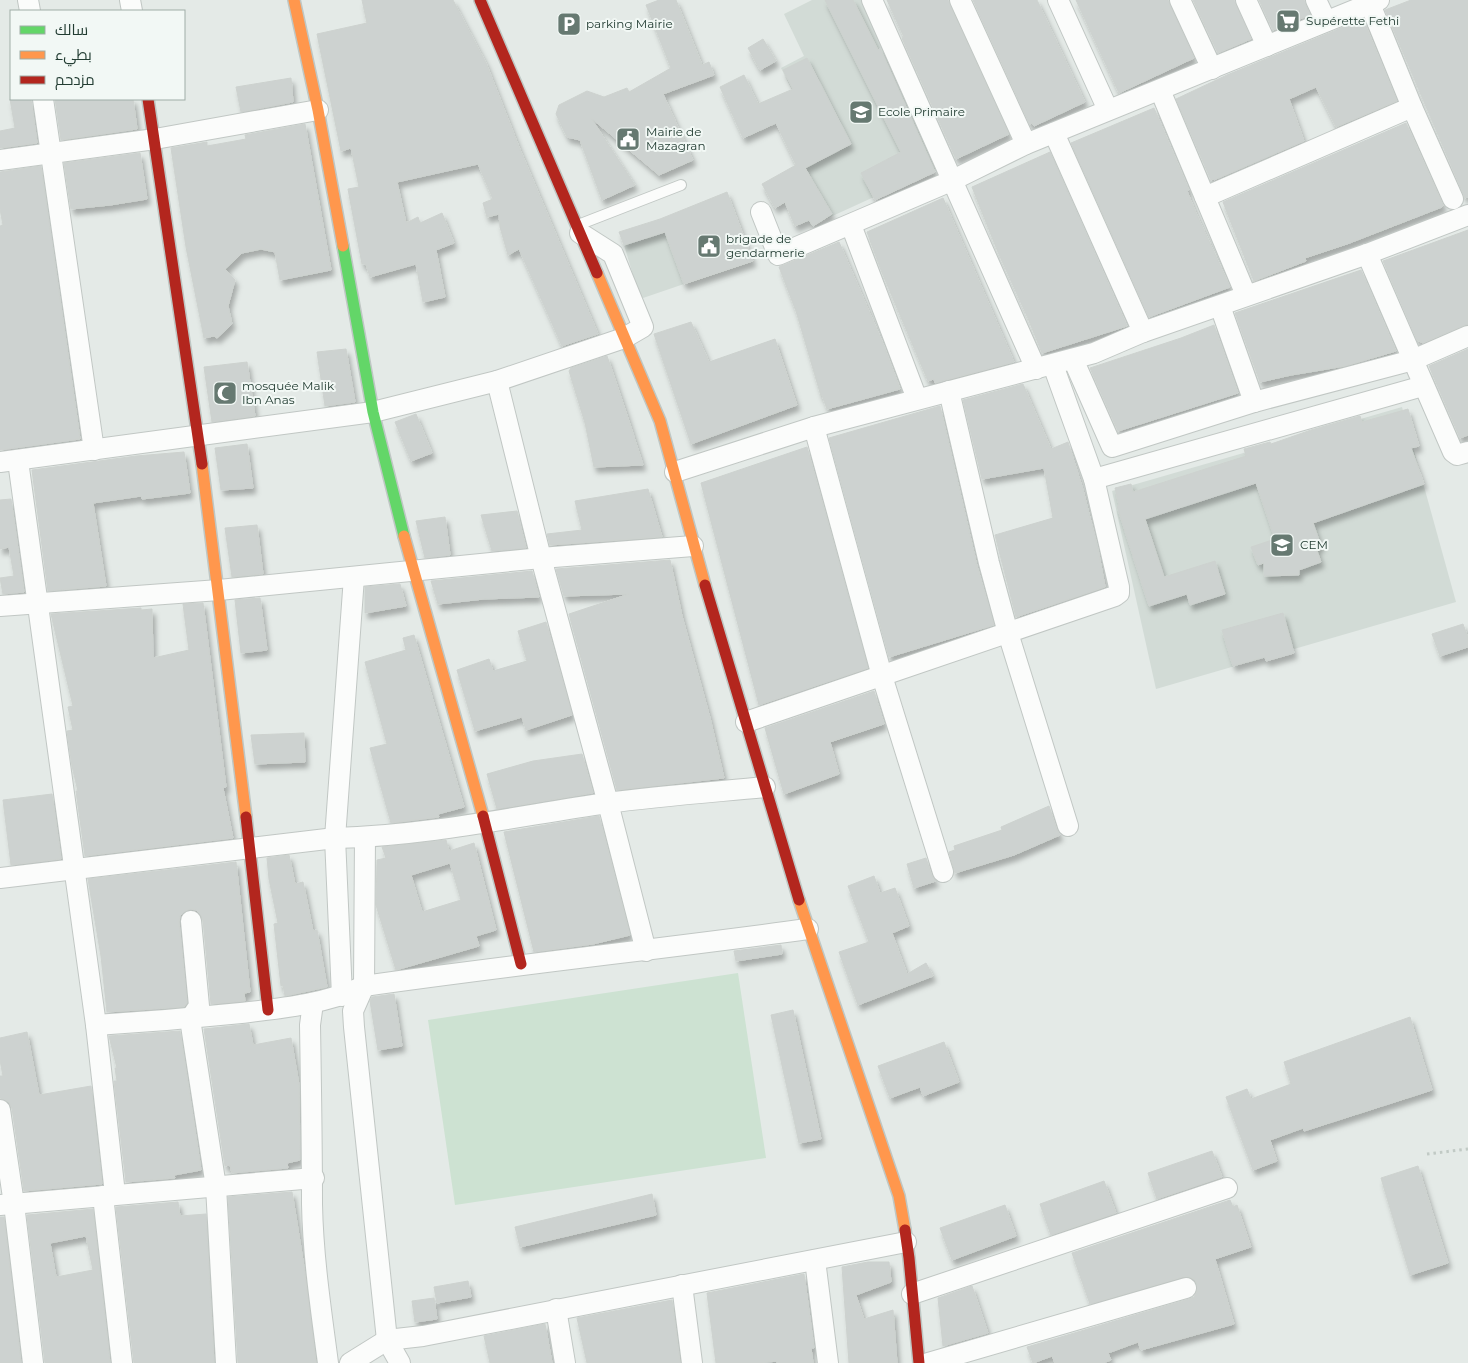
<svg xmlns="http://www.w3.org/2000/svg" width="1468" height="1363" viewBox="0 0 1468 1363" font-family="Montserrat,Cairo,sans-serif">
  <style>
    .built { fill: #d2dbd6 }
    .green { fill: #cde2d2 }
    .building { fill: #cdd2d0; stroke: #cdd2cf; fill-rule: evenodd; filter: url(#shadow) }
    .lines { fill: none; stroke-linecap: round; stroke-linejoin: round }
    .lane-casing { stroke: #c1c7c4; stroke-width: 12 }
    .street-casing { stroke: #c1c7c4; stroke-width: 22 }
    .fast-casing { stroke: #bfc7c4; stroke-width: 14 }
    .slow-casing { stroke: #bfc7c4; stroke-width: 14 }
    .jam-casing { stroke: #bfc7c4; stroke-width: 14 }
    .path { stroke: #c1cac5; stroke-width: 3; stroke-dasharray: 2.5 4; stroke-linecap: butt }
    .lane { stroke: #fbfcfb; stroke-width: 10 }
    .street { stroke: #fbfcfb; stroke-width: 20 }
    .fast { stroke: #63d668; stroke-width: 11 }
    .slow { stroke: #ff974d; stroke-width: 11 }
    .jam { stroke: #b3261e; stroke-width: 11 }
    .labels { text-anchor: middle; stroke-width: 4; stroke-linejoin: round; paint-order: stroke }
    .poi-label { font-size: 12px; fill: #223c32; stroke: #f2f8f5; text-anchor: start }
  </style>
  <defs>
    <filter id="shadow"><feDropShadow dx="3" dy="5.5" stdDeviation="2.5" flood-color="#0004"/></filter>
  </defs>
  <rect width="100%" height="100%" fill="#e4eae7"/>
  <g class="built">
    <polygon points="812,0 863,0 944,165 828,218 805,165 825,156 781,68 804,56 784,14"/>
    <polygon points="665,232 684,284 643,298 639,295 624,245"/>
    <polygon points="1402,407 1456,602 1156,689 1112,491"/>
  </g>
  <polygon class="green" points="738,973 766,1158 455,1205 428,1020"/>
  <g class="building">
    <polygon points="362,0 453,0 486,63 519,147 598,334 562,346 519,249 508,255 500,227 499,214 487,217 483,203 493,199 478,164 397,182 406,223 418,217 420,223 442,213 454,243 436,250 445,297 423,302 416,264 370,277 366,264 362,264 348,189 359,187 351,148 341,151 317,34 367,23"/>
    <polygon points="659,0 676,0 702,65 709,62 714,75 663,94 693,160 659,175 591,118 635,185 602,200 580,140 567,137 556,114 559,105 587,91 604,97 627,88 629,92 671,68 646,5"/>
    <polygon points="825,0 853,0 878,50 880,48 935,172 875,200 861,173 901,152"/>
    <polygon points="887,0 948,0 1009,134 956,159 902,38 904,37"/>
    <polygon points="973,0 1037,0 1085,102 1034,126 1032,123 1030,125"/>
    <polygon points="1076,0 1168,0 1194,58 1119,93"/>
    <polygon points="1193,0 1234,0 1251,39 1218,53"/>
    <polygon points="1259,0 1304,0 1310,15 1273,30"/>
    <polygon points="1411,0 1468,0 1468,197 1465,198 1385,10"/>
    <polygon points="1363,19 1397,101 1336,127 1316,87 1289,99 1304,141 1214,180 1213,179 1211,180 1176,99 1227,75"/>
    <polygon points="763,39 776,61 760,70 748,48"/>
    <polygon points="807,58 851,144 805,168 832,214 813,226 809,220 795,226 785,202 775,208 762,184 796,165 776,123 743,138 720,87 744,75 758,104 793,89 783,70"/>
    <polygon points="291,78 293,102 241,112 236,87"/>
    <polygon points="10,99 31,99 37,143 0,148 0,131 15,128"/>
    <polygon points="55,99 133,99 137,129 61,140"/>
    <polygon points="1154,108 1189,190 1187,191 1196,213 1230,287 1149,317 1071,143"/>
    <polygon points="1406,123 1443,205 1442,207 1347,244 1305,258 1306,261 1254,281 1223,202"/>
    <polygon points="305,124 331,270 280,280 275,252 261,249 242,253 225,269 235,280 228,306 232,324 217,338 214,336 204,338 186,247 171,148 207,142 207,146 246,139 245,135"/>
    <polygon points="1050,152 1127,326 1042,353 1028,318 998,252 972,187"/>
    <polygon points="140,153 147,199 110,205 71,209 64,163"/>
    <polygon points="41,166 80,439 0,450 0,226 3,225 0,209 0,172"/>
    <polygon points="727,192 753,261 684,284 665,232 624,245 619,232 660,219"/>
    <polygon points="943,198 1014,362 935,383 934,379 928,381 881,270 867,232"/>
    <polygon points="1468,230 1468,324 1423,343 1417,340 1383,261"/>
    <polygon points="839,242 884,346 900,389 827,409 822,395 821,396 796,311 779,267"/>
    <polygon points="1361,270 1396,351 1345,366 1291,375 1260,382 1235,313"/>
    <polygon points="691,322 709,362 775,339 797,405 691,444 654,334"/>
    <polygon points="1214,325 1238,393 1118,431 1090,368 1181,338"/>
    <polygon points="346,349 355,402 325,406 317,352"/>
    <polygon points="1468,349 1468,435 1460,438 1429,366"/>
    <polygon points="607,356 626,412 643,465 594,467 585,423 569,371 571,368"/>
    <polygon points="247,362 255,416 212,422 204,367"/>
    <polygon points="1023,384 1051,449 1068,442 1083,490 1098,549 1105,587 1016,617 995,535 1053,518 1044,468 982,479 963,400"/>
    <polygon points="940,406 977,566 994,625 889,657 829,438"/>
    <polygon points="1408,409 1419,446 1411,448 1424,484 1313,523 1321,546 1316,548 1321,562 1299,570 1299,575 1264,576 1264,563 1258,565 1251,547 1275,539 1256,483 1145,519 1164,577 1215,561 1225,594 1190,605 1187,594 1149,606 1117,506 1119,505 1115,488 1131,484 1133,492 1246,456 1244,449 1270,442 1271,444 1311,430 1360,416 1362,422"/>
    <polygon points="416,414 432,453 411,461 395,422"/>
    <polygon points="247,444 253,488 221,490 215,448"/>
    <polygon points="807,447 868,668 759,705 701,483"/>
    <polygon points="184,452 190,493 142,499 141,496 93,503 106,586 48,591 32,470 136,456"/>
    <polygon points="648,489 662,537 550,545 547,534 582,530 575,501"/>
    <polygon points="11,499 24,592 3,594 0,578 14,576 9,547 0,549 0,500"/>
    <polygon points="517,511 526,548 492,551 481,515"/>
    <polygon points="445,517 450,555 425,558 416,521"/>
    <polygon points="257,525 263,574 232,577 225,528"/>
    <polygon points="670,560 682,616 710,718 724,778 617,790 569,614 629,594 564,596 556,569"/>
    <polygon points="532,571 539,597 484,599 438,604 431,581"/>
    <polygon points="400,584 406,606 365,613 365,587"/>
    <polygon points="260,598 267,650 241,653 235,600"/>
    <polygon points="203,603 226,787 223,788 233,838 85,856 76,791 78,791 72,766 67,731 73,730 68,707 73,706 51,614 141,608 141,610 152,609 153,658 189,650 183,604"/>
    <polygon points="1283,613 1294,653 1266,661 1265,657 1233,666 1222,630"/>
    <polygon points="546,622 572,715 526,730 522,717 475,731 457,670 489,659 493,671 527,661 518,631"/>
    <polygon points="1463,624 1468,638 1468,647 1440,656 1432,634"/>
    <polygon points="414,635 464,807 438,814 439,817 391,823 370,748 387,744 365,662 406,650 403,638"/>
    <polygon points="874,691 884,724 830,742 839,774 784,794 765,728"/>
    <polygon points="304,733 305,762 255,764 251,735"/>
    <polygon points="582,754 593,793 497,809 487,774 533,761"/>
    <polygon points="52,794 61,859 11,865 3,800"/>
    <polygon points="1049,806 1057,830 1060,835 1014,855 955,873 949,852 955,850 954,846 1002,830 1001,827"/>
    <polygon points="599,816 630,935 593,944 534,952 504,832"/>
    <path d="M446,840L449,851L474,843L496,930L476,936L479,946L396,970L376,905L377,860L386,858L382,847ZM450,863L461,900L422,912L411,875Z"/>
    <polygon points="289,855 295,884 303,882 313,931 317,930 327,987 285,996 283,985 281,986 274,924 278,923 269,879 267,858"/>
    <polygon points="926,858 932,876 936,881 914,888 907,864"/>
    <polygon points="236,862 250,992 244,993 245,1001 211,1004 203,920 200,914 196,910 190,909 184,912 180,916 179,922 187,1003 184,1007 107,1012 101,956 88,879"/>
    <polygon points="874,876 880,893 895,888 909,926 892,933 907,974 926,963 933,976 858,1005 839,952 869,942 848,886"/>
    <polygon points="781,945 782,954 736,961 734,951"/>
    <polygon points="394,994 402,1046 378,1050 370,1001 372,997"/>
    <polygon points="793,1010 821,1139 799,1143 771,1015"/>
    <polygon points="1410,1017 1432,1090 1304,1131 1303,1128 1270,1140 1277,1161 1253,1170 1226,1097 1247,1089 1251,1099 1291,1084 1284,1062"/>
    <polygon points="249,1024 253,1045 291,1038 299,1085 300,1160 287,1163 288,1168 232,1173 230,1165 225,1166 204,1029"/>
    <polygon points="180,1031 201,1170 174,1175 175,1178 126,1182 114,1081 117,1081 115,1068 117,1068 109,1036"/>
    <polygon points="27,1032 39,1095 91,1086 102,1184 24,1191 12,1108 9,1102 0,1098 0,1076 3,1076 0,1060 0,1038"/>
    <polygon points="944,1042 959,1082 923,1096 920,1087 890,1098 878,1066"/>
    <polygon points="1212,1151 1222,1177 1157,1199 1148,1173"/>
    <polygon points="1418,1166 1448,1263 1410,1275 1381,1178"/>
    <polygon points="1104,1181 1116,1213 1051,1235 1040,1204"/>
    <polygon points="292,1192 304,1267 316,1363 238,1363 228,1197"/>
    <polygon points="652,1194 656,1215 520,1247 515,1227"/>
    <polygon points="1230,1200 1233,1207 1237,1205 1251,1247 1215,1259 1234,1324 1141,1350 1138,1342 1108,1353 1111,1360 1103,1363 1055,1363 1052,1356 1033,1363 1027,1347 1189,1299 1194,1297 1197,1291 1197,1285 1195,1280 1189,1277 1183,1277 1090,1304 1072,1253"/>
    <polygon points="178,1202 180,1216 206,1214 214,1363 134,1363 116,1207"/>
    <polygon points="1005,1205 1016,1236 952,1260 940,1228"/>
    <path d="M93,1209L110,1363H45L27,1215ZM86,1236L93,1270L56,1277L50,1243Z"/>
    <polygon points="0,1217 4,1217 21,1363 0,1363"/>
    <polygon points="868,1262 889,1262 891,1282 856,1295 864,1319 893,1310 897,1363 849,1363 842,1267"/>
    <polygon points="804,1274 814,1348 811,1348 813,1363 777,1363 777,1361 760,1363 716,1363 707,1293"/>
    <polygon points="468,1281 471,1297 437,1303 434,1287"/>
    <polygon points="972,1286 988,1333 943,1346 938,1298"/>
    <polygon points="434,1298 437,1319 415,1322 412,1301"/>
    <polygon points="672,1300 680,1363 587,1363 577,1318"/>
    <polygon points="545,1324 552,1363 490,1363 484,1336"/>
  </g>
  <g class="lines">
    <g class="lane-casing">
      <polyline id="lane" points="578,225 681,185"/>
    </g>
    <g class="street-casing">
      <g id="street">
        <polyline points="28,0 30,11"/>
        <polyline points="130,0 132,11"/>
        <polyline points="872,0 1036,369"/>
        <polyline points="960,0 1026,144"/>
        <polyline points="1058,0 1108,110"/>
        <polyline points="1180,0 1212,69"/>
        <polyline points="1246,0 1267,46"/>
        <polyline points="1316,0 1326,21"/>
        <polyline points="1370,4 1412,107 1453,199"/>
        <polyline points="1160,90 1246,295"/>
        <polyline points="43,99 94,450"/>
        <polyline points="1054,133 1143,332"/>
        <polyline points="0,160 155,139 318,110"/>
        <polyline points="1205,197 1412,107"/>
        <polyline points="761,212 778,255 951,181 1026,144 1379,0"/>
        <polyline points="851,225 917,399"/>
        <polyline points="1367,254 1453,452 1457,455 1468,452"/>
        <polyline points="1220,306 1254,402"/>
        <polyline points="1073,359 1112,447 1254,402 1413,360 1468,336"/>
        <polyline points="497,381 541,558 608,803 646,951"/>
        <polyline points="949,391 989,563 1008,633 1068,826"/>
        <polyline points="814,427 882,676 943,872"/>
        <polyline points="18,461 96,1025 115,1194"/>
        <polyline points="0,462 373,412 497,381 624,338 643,327 613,254 580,233"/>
        <polyline points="675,472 814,427 1094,353 1143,332 1367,254 1468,215"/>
        <polyline points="1094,479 1423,386"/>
        <polyline points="0,606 219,590 541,558 693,546"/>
        <polyline points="746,722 1115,596 1119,593 1119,587 1094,479 1053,365"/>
        <polyline points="365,837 364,986 353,1011 354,1027 387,1340 400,1363"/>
        <path d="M0,878L335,838C425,836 518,816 607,803C659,796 713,792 765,787"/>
        <polyline points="191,921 199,1006 190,1019 216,1187 226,1363"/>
        <polyline points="342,996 335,838 354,577"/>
        <path d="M313,1003L310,1025C311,1085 312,1144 312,1204C313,1257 321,1310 328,1363"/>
        <path d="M96,1025C145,1022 193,1018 241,1013C284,1008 325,1004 364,986C512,965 660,949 808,929"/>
        <polyline points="0,1110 14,1204 33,1363"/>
        <polyline points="103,1196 122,1363"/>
        <polyline points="0,1205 314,1178"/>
        <polyline points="815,1260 828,1363"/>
        <polyline points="682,1285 692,1363"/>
        <polyline points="912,1294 1227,1188"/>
        <polyline points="556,1309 565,1363"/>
        <polyline points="350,1363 387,1340 423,1336 906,1242"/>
        <polyline points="928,1363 1186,1288"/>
      </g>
    </g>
    <g class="fast-casing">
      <polyline id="fast" points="343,246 373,412 404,536"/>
    </g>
    <g class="slow-casing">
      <g id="slow">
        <polyline points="294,0 318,110 343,246"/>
        <polyline points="597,273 660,421 705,585"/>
        <polyline points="202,464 246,817"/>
        <polyline points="404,536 483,816"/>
        <polyline points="799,900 899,1196 905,1230"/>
      </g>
    </g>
    <g class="jam-casing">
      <g id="jam">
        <polyline points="480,0 597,273"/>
        <polyline points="148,99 202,464"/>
        <polyline points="705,585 799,900"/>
        <polyline points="483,816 521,964"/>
        <polyline points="246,817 268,1010"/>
        <polyline points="905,1230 909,1258 919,1363"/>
      </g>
    </g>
    <polyline class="path" points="1427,1154 1468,1149"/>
    <use href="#lane" class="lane"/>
    <use href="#street" class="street"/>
    <use href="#fast" class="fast"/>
    <use href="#slow" class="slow"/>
    <use href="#jam" class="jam"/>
  </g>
  <defs>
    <g id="supermarket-square" transform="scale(1.25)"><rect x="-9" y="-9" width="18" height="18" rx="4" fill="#667971" stroke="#f2f8f5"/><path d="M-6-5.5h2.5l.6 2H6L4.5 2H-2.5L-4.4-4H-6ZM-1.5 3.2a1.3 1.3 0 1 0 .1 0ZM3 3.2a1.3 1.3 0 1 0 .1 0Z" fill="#fff"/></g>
    <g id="parking-square" transform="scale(1.25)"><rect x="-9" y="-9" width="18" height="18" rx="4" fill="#667971" stroke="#f2f8f5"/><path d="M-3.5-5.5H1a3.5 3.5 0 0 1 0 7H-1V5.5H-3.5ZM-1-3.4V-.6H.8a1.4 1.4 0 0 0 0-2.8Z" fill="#fff"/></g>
    <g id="school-square" transform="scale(1.25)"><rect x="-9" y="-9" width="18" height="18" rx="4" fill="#667971" stroke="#f2f8f5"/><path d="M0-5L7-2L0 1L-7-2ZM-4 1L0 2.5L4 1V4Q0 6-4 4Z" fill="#fff"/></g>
    <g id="civic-square" transform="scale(1.25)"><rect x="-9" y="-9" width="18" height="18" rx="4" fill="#667971" stroke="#f2f8f5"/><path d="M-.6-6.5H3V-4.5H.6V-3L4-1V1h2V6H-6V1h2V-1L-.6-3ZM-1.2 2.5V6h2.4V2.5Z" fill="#fff"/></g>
    <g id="mosque-square" transform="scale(1.25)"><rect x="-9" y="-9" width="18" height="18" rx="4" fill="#667971" stroke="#f2f8f5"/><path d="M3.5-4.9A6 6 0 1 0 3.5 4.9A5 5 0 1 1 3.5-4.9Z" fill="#fff"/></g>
  </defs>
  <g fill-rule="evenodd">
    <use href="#supermarket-square" x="1288" y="21"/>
    <use href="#parking-square" x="569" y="24"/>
    <use href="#school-square" x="861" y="112"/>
    <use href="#civic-square" x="628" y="139"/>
    <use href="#civic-square" x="709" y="246"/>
    <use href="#mosque-square" x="225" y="393"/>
    <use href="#school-square" x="1282" y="545"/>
  </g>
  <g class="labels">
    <g class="poi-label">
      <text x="1306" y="25">Supérette Fethi</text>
      <text x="586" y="28">parking Mairie</text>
      <text x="878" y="116">Ecole Primaire</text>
      <text x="646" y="136">Mairie de<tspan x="646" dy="14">Mazagran</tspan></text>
      <text x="726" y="243">brigade de<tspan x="726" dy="14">gendarmerie</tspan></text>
      <text x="242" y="390">mosquée Malik<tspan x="242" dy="14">Ibn Anas</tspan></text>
      <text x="1300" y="549">CEM</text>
    </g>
  </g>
  <rect x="10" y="10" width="175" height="90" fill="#f2f8f5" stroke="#9fada7"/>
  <rect x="20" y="26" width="25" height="8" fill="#63d668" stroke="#9fada7"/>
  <text x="55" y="35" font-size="15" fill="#223c32">سالك</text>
  <rect x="20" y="51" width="25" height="8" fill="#ff974d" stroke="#9fada7"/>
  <text x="55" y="60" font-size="15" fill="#223c32">بطيء</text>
  <rect x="20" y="76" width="25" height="8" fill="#b3261e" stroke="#9fada7"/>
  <text x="55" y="85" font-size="15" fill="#223c32">مزدحم</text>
</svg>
